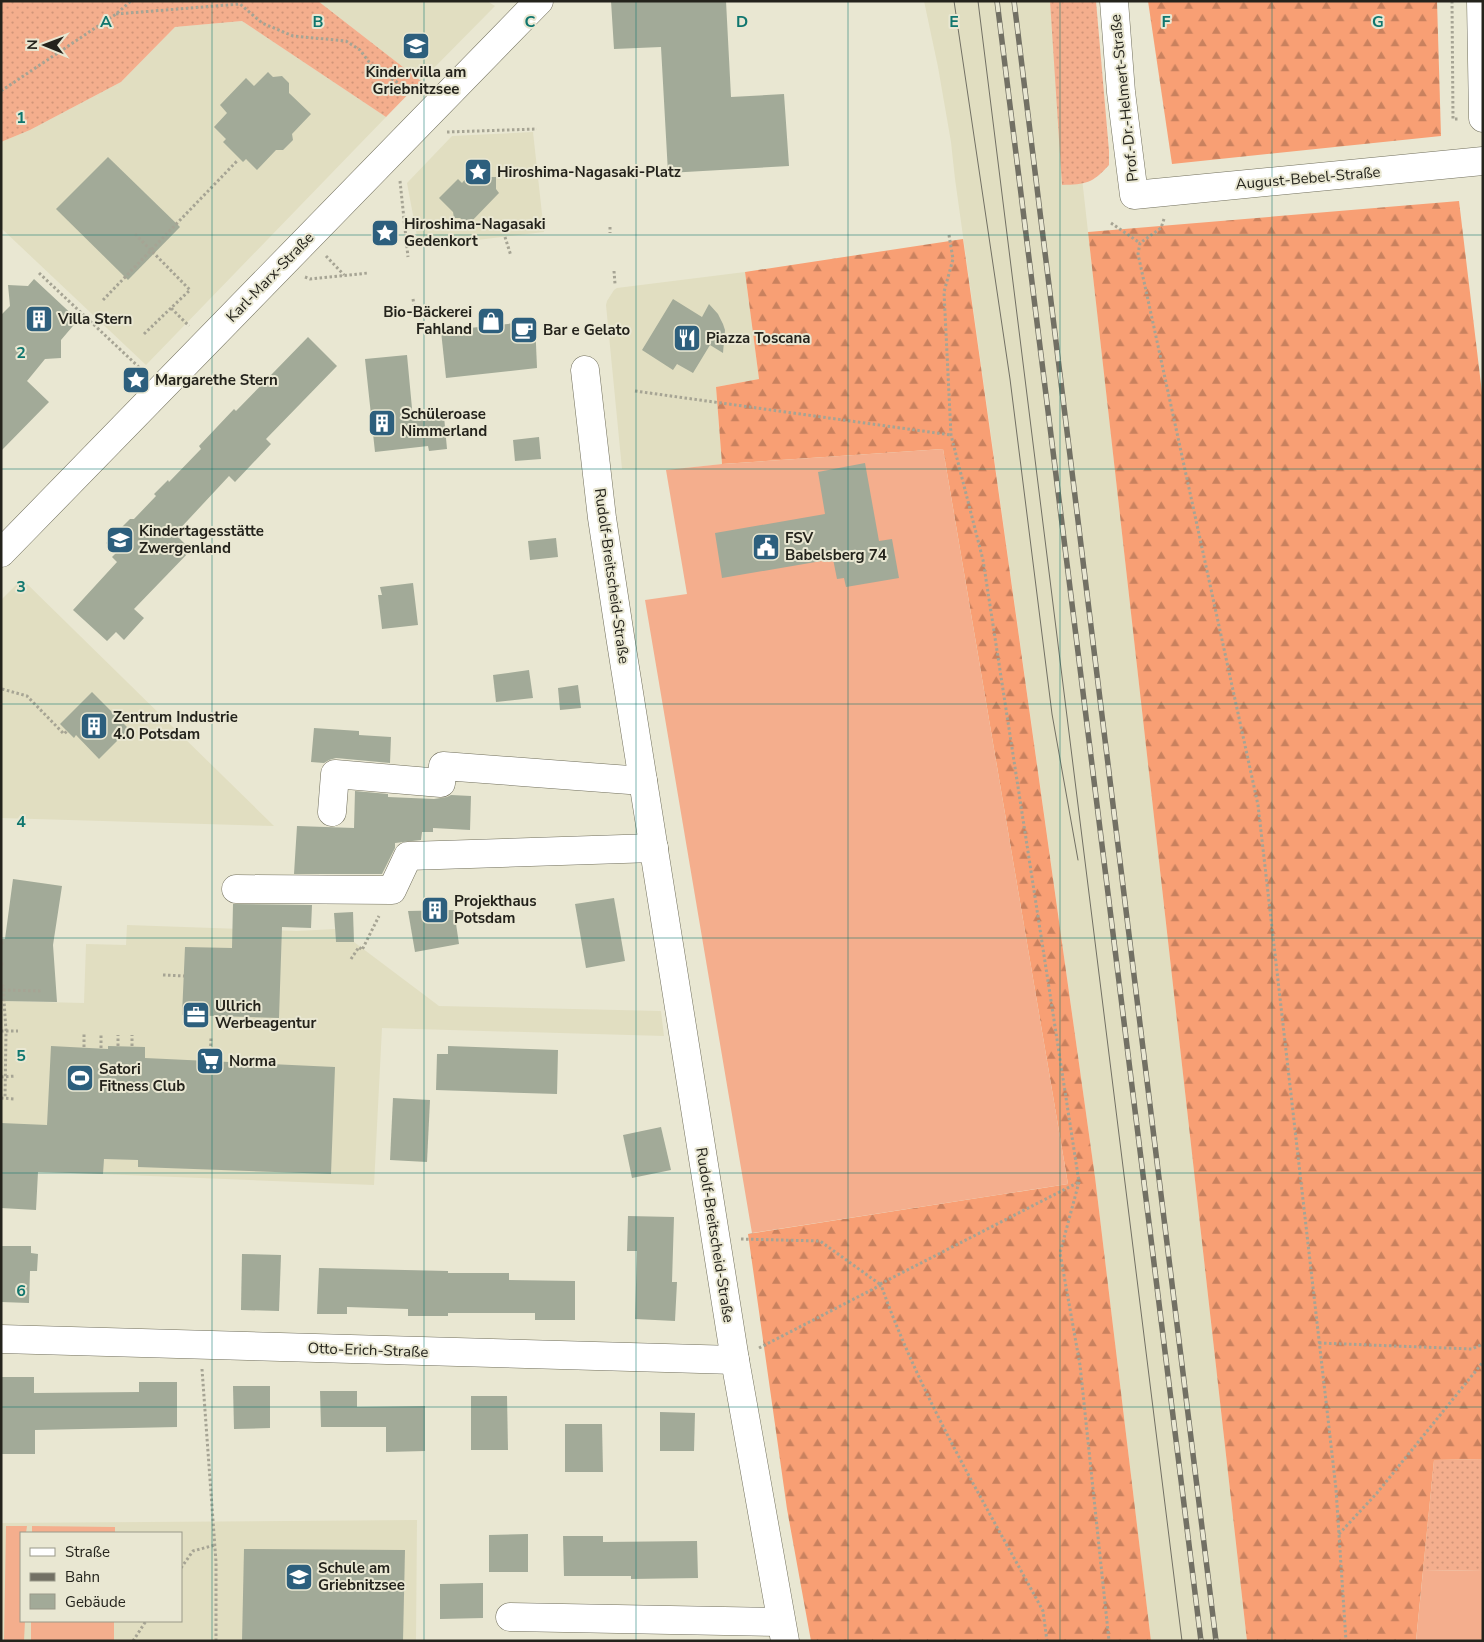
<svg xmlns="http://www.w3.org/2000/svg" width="1484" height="1642" viewBox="0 0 1484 1642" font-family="'Nunito Sans',sans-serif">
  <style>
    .built { fill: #e1dec1; fill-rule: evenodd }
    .grass { fill: url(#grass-dots) }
    .forest { fill: url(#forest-firs) }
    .garden { fill: #f4ae8d }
    .building { fill: #a2aa98 }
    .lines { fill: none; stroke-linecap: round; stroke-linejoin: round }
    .minor-casing { stroke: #716f5c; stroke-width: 29 }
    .path { stroke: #a6a494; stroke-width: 3; stroke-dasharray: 2.5 2.5; stroke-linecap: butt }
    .minor { stroke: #fff; stroke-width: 28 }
    .tram { stroke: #727064; stroke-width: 1 }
    .rail-casing { stroke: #727064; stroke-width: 5.5 }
    .rail { stroke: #e9e7d2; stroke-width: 4; stroke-dasharray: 11; stroke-linecap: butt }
    .grid { fill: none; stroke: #0f766e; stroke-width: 1; stroke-opacity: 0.55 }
    .labels { text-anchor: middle; stroke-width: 4; stroke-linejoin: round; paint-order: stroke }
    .poi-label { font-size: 15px; font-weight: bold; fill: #24231c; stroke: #e9e7d2; text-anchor: start }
    .street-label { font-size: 15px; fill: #24231c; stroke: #e9e7d2 }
    .grid-label { font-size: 16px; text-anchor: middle; font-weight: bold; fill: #0f766e; stroke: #e9e7d2; stroke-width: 4; stroke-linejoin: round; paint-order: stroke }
  </style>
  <defs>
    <pattern id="grass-dots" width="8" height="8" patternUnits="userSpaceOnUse" patternTransform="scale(1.25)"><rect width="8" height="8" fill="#f4ae8d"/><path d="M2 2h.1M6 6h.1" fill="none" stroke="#d19579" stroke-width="1.8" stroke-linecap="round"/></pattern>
    <pattern id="forest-firs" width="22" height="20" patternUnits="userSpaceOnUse" patternTransform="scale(1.25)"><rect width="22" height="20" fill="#f89f74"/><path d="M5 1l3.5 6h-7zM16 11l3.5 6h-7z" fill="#c9815e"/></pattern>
  </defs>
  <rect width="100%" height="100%" fill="#e9e7d2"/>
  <g class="built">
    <polygon points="318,1 487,1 495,6 421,81"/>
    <polygon points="924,1 1062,1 1247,1641 1151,1641 1095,1177 955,179 951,142 938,67"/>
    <polygon points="242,21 386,117 146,365 1,228 1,142 30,130 121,82 175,27"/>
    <polygon points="533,132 544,232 419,247 407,183 452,136"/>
    <polygon points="745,272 759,379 716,387 722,464 667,470 622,469 606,305 607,301 614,290 617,288"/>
    <polygon points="22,579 274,826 1,818 1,600"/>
    <polygon points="127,925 297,931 335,929 336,942 354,942 439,1006 661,1011 664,1036 382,1028 374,1185 1,1170 1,1001 84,1003 86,944 126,945"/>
    <path d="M417,1520L416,1641H1V1523ZM21,1533H181V1621H21Z"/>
  </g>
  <g class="grass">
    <polygon points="1,1 318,1 421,81 386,117 242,21 175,27 121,82 30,130 1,142"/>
    <path d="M1050,1H1096L1109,151V165C1092,184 1086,184 1062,185Z"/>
    <polygon points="1483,1459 1483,1570 1423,1571 1434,1460"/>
  </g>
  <g class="forest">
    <polygon points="1148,1 1437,1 1441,136 1172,164"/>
    <polygon points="1459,201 1483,401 1483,1459 1434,1460 1416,1641 1247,1641 1088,232"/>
    <polygon points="963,239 1095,1177 1151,1641 811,1641 787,1509 748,1234 1068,1184 943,449 722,464 716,387 759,379 745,272"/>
  </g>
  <g class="garden">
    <polygon points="943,449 1068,1184 752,1233 645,600 687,594 666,470 722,464"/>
    <polygon points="6,1526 27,1526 26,1533 21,1533 21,1621 25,1621 24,1641 4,1641"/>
    <polygon points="32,1526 115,1527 115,1533 32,1533"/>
    <polygon points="1483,1570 1483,1641 1416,1641 1423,1571"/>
    <rect x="31" y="1621" width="83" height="20"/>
  </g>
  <g class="building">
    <polygon points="611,1 726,1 731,97 784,94 789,166 668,173 661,47 614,49"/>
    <polygon points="268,72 273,77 282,76 289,83 289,93 311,114 292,134 293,140 283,150 276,150 257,170 246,159 243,162 223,142 226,139 214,127 227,113 220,105 246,78 254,86"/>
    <polygon points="108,157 180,227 128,280 56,209"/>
    <polygon points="474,169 483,177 496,177 496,189 499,193 468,225 460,218 454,218 453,212 439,198 458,179 462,183"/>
    <polygon points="34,279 78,320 61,340 61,358 45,359 27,381 49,402 1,451 1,315 10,306 8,285 28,286"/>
    <polygon points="673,299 702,317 709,304 718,314 723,324 725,330 723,353 710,345 693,373 677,364 673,370 642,350"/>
    <polygon points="535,321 537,368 446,378 441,331"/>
    <polygon points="308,337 337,366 266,439 271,444 235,482 229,476 175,534 191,550 134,609 144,618 124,640 116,632 107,641 73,610 117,562 112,557 116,553 106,543 130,519 134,519 156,496 154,494 168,480 169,482 201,449 199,446 234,409 236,411"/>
    <polygon points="407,355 413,419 444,416 447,449 429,451 428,446 375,452 365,359"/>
    <polygon points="539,437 541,459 515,461 513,440"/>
    <polygon points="865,463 879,541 892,539 899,578 846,587 844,578 837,579 833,559 722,578 715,533 825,514 818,472"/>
    <polygon points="556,538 558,557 530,560 528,541"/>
    <polygon points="413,583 418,625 382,629 378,595 382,595 380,587"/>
    <polygon points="529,670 533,698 496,702 493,675"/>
    <polygon points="578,685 581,708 560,710 558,688"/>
    <polygon points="92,692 129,729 99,759 76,735 74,738 60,724"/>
    <polygon points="314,728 359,731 359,735 391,737 390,763 336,758 329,760 324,763 311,762"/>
    <polygon points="355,791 388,794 388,797 434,799 447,797 451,795 471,796 470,830 433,828 433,832 422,832 421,840 395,843 395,848 382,874 294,874 297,826 354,828"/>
    <polygon points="13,879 62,886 53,945 57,1002 1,1001 1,939 5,939"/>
    <polygon points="614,898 625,961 586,968 575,904"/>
    <polygon points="233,904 312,905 311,928 282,927 279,1018 182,1015 185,947 232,948"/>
    <polygon points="454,910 459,944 415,952 408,911"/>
    <polygon points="353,912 354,942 336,942 334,913"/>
    <polygon points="51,1046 108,1049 108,1046 145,1047 145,1058 335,1067 331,1174 138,1167 138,1160 104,1159 103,1174 38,1172 36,1210 1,1208 1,1123 47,1125"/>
    <polygon points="448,1046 558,1050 557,1094 436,1090 437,1054 448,1054"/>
    <polygon points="393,1098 430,1100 427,1162 390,1160"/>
    <polygon points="661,1127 671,1170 632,1178 623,1135"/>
    <polygon points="628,1216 674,1217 672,1282 677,1282 675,1321 635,1319 637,1251 627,1251"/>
    <polygon points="1,1246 31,1246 31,1253 38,1254 37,1271 30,1271 29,1303 1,1302"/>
    <polygon points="242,1254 281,1255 279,1311 241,1310"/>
    <polygon points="319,1268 448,1271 448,1273 509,1273 509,1280 575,1281 575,1320 535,1320 535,1313 448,1313 448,1316 408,1316 408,1309 347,1307 347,1314 317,1314"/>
    <polygon points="1,1377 34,1377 34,1393 139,1392 139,1382 177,1382 177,1427 35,1430 35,1454 1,1454"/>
    <polygon points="233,1386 270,1386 270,1428 234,1429"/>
    <polygon points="320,1391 357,1391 357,1407 425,1406 425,1451 386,1452 386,1427 321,1427"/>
    <polygon points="471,1396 507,1396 508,1450 471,1450"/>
    <polygon points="660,1412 695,1413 694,1451 660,1451"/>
    <polygon points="565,1424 602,1424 603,1472 565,1472"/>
    <polygon points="528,1534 528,1572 489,1572 489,1535"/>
    <polygon points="563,1536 603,1536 603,1542 697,1541 698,1578 631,1579 631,1576 564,1576"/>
    <polygon points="244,1549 405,1550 403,1641 242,1641"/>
    <polygon points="483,1583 483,1618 440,1619 440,1584"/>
  </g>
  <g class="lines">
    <g class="minor-casing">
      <g id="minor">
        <polyline points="1114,1 1121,92 1134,195 1483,161"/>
        <polyline points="1481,1 1483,118"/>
        <polyline points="585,370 602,518 620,636 735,1360 785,1641"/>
        <polyline points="1,553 539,1"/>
        <polyline points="332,812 335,774 441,783 443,766 643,781"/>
        <polyline points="236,889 392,890 408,856 654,848"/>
        <polyline points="1,1339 735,1360"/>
        <polyline points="510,1617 781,1622"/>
      </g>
    </g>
    <g class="path">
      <polyline points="1452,1 1453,119 1460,119"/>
      <polyline points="116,14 240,4 262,23 293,36 346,41 360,50 372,66 414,93"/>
      <polyline points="1,91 116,14 131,1"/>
      <polyline points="447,132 537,129"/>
      <polyline points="400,181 408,257"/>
      <polyline points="1164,219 1161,228 1140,243 1138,254 1258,805 1336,1489 1346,1641"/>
      <polyline points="1111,223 1140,243"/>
      <polyline points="610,227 610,233"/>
      <polyline points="135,234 190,290 171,308 189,326"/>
      <polyline points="949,235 953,259 944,292 951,435 983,560 1079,1182 1060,1253 1080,1365 1109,1641"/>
      <polyline points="505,237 511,256"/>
      <polyline points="326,256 344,275"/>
      <polyline points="614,271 615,284"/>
      <polyline points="39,273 143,371"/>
      <polyline points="305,277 310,279 368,273"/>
      <polyline points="413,299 414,305"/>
      <polyline points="103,300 237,161"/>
      <polyline points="144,334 171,308"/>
      <polyline points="635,391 951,435"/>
      <polyline points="2,689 27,696 64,734 67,731"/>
      <polyline points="1,943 4,943"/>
      <polyline points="351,959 359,947 362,950 379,916"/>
      <polyline points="1,964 6,964"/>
      <polyline points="163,975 184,976"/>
      <polyline points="1,987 3,986 6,1031 5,1098"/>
      <polyline points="3,990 42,991"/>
      <polyline points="1,1031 18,1031"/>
      <polyline points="118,1046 118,1035"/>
      <polyline points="132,1046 132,1035"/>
      <polyline points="84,1047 84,1034"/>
      <polyline points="101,1048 101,1034"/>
      <polyline points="210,1061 211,1038"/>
      <polyline points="1,1077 16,1076"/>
      <polyline points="1,1098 15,1099"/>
      <polyline points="741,1239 820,1241 881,1285"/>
      <polyline points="880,1284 1079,1182"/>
      <polyline points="1319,1343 1472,1349 1483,1344"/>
      <path d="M759,1348L881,1285C922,1400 986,1505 1043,1611L1047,1641"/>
      <polyline points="202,1369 216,1562 216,1641"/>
      <polyline points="1339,1534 1377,1493 1483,1362"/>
      <polyline points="181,1568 193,1551 215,1545"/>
      <polyline points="133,1641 146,1621"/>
    </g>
    <use href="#minor" class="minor"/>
    <g class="tram">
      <polyline points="954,1 1010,379 1052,714 1078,860"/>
      <polyline points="978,1 1182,1641"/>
    </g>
    <g class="rail-casing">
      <g id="rail">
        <polyline points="997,1 1201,1641"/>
        <polyline points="1014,1 1216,1641"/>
      </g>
    </g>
    <use href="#rail" class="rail"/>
  </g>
  <path class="grid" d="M212,1V1641M424,1V1641M636,1V1641M848,1V1641M1060,1V1641M1272,1V1641M1,235H1483M1,469H1483M1,704H1483M1,938H1483M1,1173H1483M1,1407H1483"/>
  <defs>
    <g id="school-square" transform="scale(1.4375)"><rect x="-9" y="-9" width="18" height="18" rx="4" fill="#2d5f7d" stroke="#e9e7d2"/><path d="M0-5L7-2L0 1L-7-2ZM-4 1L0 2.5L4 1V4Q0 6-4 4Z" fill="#fff"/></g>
    <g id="sight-square" transform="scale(1.4375)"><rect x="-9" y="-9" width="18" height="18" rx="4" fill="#2d5f7d" stroke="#e9e7d2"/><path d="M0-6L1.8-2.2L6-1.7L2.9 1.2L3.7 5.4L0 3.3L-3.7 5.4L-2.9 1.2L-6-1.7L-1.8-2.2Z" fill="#fff"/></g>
    <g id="building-square" transform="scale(1.4375)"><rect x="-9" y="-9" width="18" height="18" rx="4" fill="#2d5f7d" stroke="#e9e7d2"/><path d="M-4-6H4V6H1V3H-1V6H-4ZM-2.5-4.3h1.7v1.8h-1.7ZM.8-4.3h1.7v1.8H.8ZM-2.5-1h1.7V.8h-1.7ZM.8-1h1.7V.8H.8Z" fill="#fff"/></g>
    <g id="shop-square" transform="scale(1.4375)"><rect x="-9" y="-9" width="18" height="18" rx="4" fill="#2d5f7d" stroke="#e9e7d2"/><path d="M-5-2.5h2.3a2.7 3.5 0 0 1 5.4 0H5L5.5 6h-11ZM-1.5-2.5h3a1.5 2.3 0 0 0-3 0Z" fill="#fff"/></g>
    <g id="cafe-square" transform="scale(1.4375)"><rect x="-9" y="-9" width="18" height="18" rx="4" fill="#2d5f7d" stroke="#e9e7d2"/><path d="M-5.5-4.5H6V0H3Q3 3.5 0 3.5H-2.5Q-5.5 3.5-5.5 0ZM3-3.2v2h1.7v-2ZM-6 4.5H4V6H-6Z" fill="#fff"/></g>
    <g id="restaurant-square" transform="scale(1.4375)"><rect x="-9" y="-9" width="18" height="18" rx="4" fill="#2d5f7d" stroke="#e9e7d2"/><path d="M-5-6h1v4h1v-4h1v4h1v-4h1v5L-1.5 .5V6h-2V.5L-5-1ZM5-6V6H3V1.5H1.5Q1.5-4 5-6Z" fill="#fff"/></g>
    <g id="civic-square" transform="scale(1.4375)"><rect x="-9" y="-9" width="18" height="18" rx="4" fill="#2d5f7d" stroke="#e9e7d2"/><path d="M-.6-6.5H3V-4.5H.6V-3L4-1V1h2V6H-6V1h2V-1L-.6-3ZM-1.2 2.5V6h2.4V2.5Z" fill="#fff"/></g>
    <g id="office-square" transform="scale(1.4375)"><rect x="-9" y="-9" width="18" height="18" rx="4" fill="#2d5f7d" stroke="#e9e7d2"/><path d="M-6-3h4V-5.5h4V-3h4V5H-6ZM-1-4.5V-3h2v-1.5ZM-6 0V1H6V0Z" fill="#fff"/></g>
    <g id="supermarket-square" transform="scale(1.4375)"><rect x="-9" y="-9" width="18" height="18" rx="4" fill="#2d5f7d" stroke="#e9e7d2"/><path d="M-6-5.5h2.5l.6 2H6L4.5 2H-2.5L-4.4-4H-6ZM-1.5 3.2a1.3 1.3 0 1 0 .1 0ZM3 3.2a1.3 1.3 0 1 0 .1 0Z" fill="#fff"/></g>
    <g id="stadium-square" transform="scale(1.4375)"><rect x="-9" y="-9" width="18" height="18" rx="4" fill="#2d5f7d" stroke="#e9e7d2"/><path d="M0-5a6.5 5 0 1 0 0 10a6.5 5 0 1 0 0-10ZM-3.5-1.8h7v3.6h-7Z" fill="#fff"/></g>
  </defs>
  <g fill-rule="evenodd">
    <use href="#school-square" x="416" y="46"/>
    <use href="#sight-square" x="478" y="172"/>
    <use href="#sight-square" x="385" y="233"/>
    <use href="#building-square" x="39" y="319"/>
    <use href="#shop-square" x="491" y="321"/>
    <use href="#cafe-square" x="524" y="330"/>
    <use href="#restaurant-square" x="687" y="338"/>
    <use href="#sight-square" x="136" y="380"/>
    <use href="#building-square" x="382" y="423"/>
    <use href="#school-square" x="120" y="540"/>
    <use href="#civic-square" x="766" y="547"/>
    <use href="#building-square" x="94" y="726"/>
    <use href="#building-square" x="435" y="910"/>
    <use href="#office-square" x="196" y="1015"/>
    <use href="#supermarket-square" x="210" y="1061"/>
    <use href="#stadium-square" x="80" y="1078"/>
    <use href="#school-square" x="299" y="1577"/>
  </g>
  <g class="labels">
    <g class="poi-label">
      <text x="416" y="77" text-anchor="middle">Kindervilla am<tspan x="416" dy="17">Griebnitzsee</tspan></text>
      <text x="497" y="177">Hiroshima-Nagasaki-Platz</text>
      <text x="404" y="229">Hiroshima-Nagasaki<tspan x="404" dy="17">Gedenkort</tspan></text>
      <text x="472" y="317" text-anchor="end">Bio-Bäckerei<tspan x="472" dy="17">Fahland</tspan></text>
      <text x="58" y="324">Villa Stern</text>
      <text x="543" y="335">Bar e Gelato</text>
      <text x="706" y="343">Piazza Toscana</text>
      <text x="155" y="385">Margarethe Stern</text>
      <text x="401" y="419">Schüleroase<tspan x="401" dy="17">Nimmerland</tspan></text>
      <text x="139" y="536">Kindertagesstätte<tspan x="139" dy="17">Zwergenland</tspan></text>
      <text x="785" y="543">FSV<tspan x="785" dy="17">Babelsberg 74</tspan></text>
      <text x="113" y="722">Zentrum Industrie<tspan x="113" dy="17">4.0 Potsdam</tspan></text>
      <text x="454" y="906">Projekthaus<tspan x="454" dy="17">Potsdam</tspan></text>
      <text x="215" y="1011">Ullrich<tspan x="215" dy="17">Werbeagentur</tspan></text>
      <text x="229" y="1066">Norma</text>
      <text x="99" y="1074">Satori<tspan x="99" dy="17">Fitness Club</tspan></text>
      <text x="318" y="1573">Schule am<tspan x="318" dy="17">Griebnitzsee</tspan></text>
    </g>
    <g class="street-label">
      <text transform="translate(1124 98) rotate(-96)" y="5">Prof.-Dr.-Helmert-Straße</text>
      <text transform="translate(1308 178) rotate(-5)" y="5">August-Bebel-Straße</text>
      <text transform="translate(270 277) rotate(-46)" y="5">Karl-Marx-Straße</text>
      <text transform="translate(612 576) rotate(82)" y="5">Rudolf-Breitscheid-Straße</text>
      <text transform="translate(715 1235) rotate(81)" y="5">Rudolf-Breitscheid-Straße</text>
      <text transform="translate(368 1350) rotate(2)" y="5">Otto-Erich-Straße</text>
    </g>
  </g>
  <g class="grid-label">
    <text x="106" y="27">A</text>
    <text x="318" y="27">B</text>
    <text x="530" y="27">C</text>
    <text x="742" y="27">D</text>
    <text x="954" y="27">E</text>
    <text x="1166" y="27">F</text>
    <text x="1378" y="27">G</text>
    <text x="21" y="123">1</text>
    <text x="21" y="358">2</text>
    <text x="21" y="592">3</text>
    <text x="21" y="827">4</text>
    <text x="21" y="1061">5</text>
    <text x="21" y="1296">6</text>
  </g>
  <rect width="1484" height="1642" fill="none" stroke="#24231c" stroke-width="5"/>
  <rect x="20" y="1532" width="162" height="90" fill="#e9e7d2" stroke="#9a9989"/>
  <rect x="30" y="1548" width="25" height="8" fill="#ffffff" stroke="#9a9989"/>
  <text x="65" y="1557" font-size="15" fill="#24231c">Straße</text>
  <rect x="30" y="1573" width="25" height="8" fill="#727064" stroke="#9a9989"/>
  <text x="65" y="1582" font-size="15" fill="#24231c">Bahn</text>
  <rect x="30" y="1594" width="25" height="15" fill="#a2aa98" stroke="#9a9989"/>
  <text x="65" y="1607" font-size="15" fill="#24231c">Gebäude</text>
  <g transform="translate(45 45) rotate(271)" stroke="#e9e7d2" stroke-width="4" paint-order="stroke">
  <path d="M0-4L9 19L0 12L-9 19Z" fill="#24231c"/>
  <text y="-8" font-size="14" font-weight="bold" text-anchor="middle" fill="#24231c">N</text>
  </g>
</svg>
